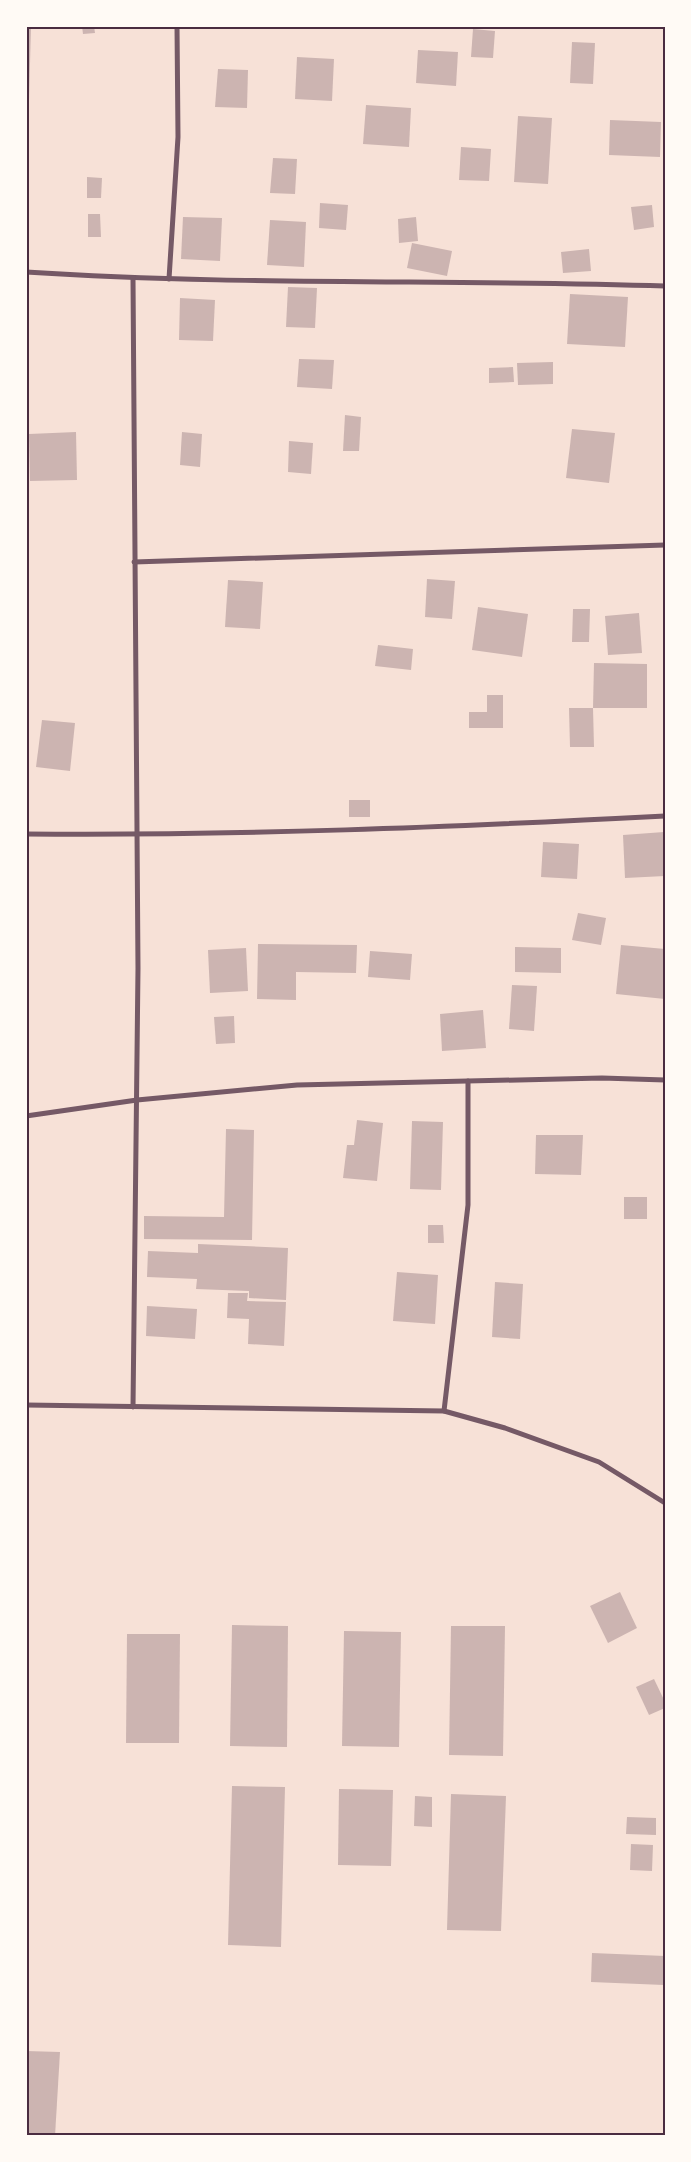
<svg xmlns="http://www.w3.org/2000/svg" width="691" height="2162" viewBox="0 0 691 2162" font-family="'Open Sans',sans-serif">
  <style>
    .building { fill: #ccb4b1 }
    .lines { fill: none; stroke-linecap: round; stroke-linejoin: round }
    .minor { stroke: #755966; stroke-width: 5 }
    .neatline { fill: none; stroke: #4a2c40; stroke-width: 2 }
  </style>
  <rect width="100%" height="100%" fill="#f7e1d7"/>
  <g class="building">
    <polygon points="26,26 31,26 28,138 26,138"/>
    <polygon points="82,26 94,26 95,33 83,34"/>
    <polygon points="473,29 495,31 493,58 471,57"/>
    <polygon points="572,42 595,43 593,84 570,83"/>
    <polygon points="418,50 458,52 456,86 416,83"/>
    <polygon points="297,57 334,59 332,101 295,99"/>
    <polygon points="218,69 248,70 247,108 215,107"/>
    <polygon points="366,105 411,108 409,147 363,144"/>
    <polygon points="518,116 552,118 548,184 514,182"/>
    <polygon points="610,120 661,122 660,157 609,155"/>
    <polygon points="461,147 491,149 489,181 459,180"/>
    <polygon points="273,158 297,159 295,194 270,193"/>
    <polygon points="87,177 102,178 101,198 87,198"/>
    <polygon points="320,203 348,205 346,230 319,228"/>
    <polygon points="652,205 654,227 634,230 631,207"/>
    <polygon points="88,214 100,214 101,237 88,237"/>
    <polygon points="183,217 222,218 220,261 181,259"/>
    <polygon points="416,217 418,241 399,243 398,219"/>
    <polygon points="270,220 306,222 304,267 267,265"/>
    <polygon points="412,243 452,251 447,276 407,268"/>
    <polygon points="589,249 591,271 563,273 561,252"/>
    <polygon points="288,287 317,288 315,328 286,327"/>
    <polygon points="570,294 628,297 625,347 567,344"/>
    <polygon points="180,298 215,300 213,341 179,340"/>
    <polygon points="299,359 334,360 332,389 297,387"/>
    <polygon points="553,362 553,384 518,385 517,363"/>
    <polygon points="513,367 514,382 489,383 489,368"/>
    <polygon points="345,415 361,417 359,451 343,451"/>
    <polygon points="572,429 615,433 609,483 566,478"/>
    <polygon points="76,432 77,480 30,481 29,434"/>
    <polygon points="182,432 202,434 200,467 180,465"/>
    <polygon points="289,441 313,443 311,474 288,472"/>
    <polygon points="427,579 455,581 452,619 425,617"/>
    <polygon points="228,580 263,582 260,629 225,627"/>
    <polygon points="478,607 528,614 522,657 472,650"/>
    <polygon points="573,609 590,609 589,642 572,642"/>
    <polygon points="639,613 642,653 608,655 605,616"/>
    <polygon points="378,645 413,649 411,670 375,666"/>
    <polygon points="594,663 647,664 647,708 593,708"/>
    <polygon points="487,695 503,695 503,728 469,728 469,712 487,712"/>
    <polygon points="569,708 593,708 594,747 570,747"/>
    <polygon points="42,720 75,723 70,771 36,767"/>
    <rect x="349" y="800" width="21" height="17"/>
    <polygon points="664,832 665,876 625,878 623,835"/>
    <polygon points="543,842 579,844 577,879 541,877"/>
    <polygon points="578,913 606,918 601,945 572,940"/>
    <polygon points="258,944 357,945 356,973 296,972 296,1000 257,999"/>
    <polygon points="621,945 665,949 665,999 616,994"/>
    <polygon points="515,947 561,948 561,973 515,972"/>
    <polygon points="246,948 248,991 210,993 208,950"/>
    <polygon points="370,951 412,954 410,980 368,977"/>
    <polygon points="512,985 537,986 534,1031 509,1029"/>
    <polygon points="483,1010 486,1048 442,1051 440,1014"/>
    <polygon points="234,1016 235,1043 216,1044 214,1017"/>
    <polygon points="357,1120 383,1123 377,1181 343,1178 347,1145 354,1145"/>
    <polygon points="412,1121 443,1122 441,1190 410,1189"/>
    <polygon points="226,1129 254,1130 252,1240 144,1239 144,1216 224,1217"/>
    <polygon points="536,1135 583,1135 581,1175 535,1174"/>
    <rect x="624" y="1197" width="23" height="22"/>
    <polygon points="428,1225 443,1225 444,1243 428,1243"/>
    <polygon points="198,1244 288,1248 286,1300 249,1298 249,1291 196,1289 197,1279 147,1277 148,1251 198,1253"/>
    <polygon points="397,1272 438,1275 435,1324 393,1321"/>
    <polygon points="495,1282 523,1284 520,1339 492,1337"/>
    <polygon points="228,1293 248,1293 247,1301 286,1302 284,1346 248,1344 249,1319 227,1318"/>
    <polygon points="147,1306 197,1309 195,1339 146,1336"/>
    <polygon points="620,1592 637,1628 608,1643 590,1606"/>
    <polygon points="232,1625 288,1626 287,1747 230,1746"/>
    <polygon points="451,1626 505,1626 503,1756 449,1755"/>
    <polygon points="344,1631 401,1632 399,1747 342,1746"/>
    <polygon points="127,1634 180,1634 179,1743 126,1743"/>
    <polygon points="654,1679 665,1702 665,1708 649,1715 636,1687"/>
    <polygon points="232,1786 285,1787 281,1947 228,1945"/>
    <polygon points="339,1789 393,1790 391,1866 338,1865"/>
    <polygon points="451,1794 506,1796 501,1931 447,1930"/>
    <polygon points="415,1796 432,1797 432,1827 414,1826"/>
    <polygon points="627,1817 656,1818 656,1835 626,1834"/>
    <polygon points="631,1844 653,1845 652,1871 630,1870"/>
    <polygon points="592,1953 665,1956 664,1985 591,1982"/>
    <polygon points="26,2051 60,2052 55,2136 26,2136"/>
  </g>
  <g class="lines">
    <g class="minor">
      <path d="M26,272C239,286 452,279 665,286"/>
      <polyline points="169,279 178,137 177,26"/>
      <polyline points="134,562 665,545"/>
      <path d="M26,834C239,836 452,827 665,816"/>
      <polyline points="26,1116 137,1100 297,1085 602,1078 665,1080"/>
      <polyline points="26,1405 444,1411 505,1428 599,1462 665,1503"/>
      <polyline points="133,1407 138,968 133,278"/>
      <polyline points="444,1411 468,1205 468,1081"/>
    </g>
  </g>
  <rect width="691" height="2162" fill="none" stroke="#fffaf5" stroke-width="55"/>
  <rect x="28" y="28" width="636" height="2106" class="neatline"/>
</svg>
